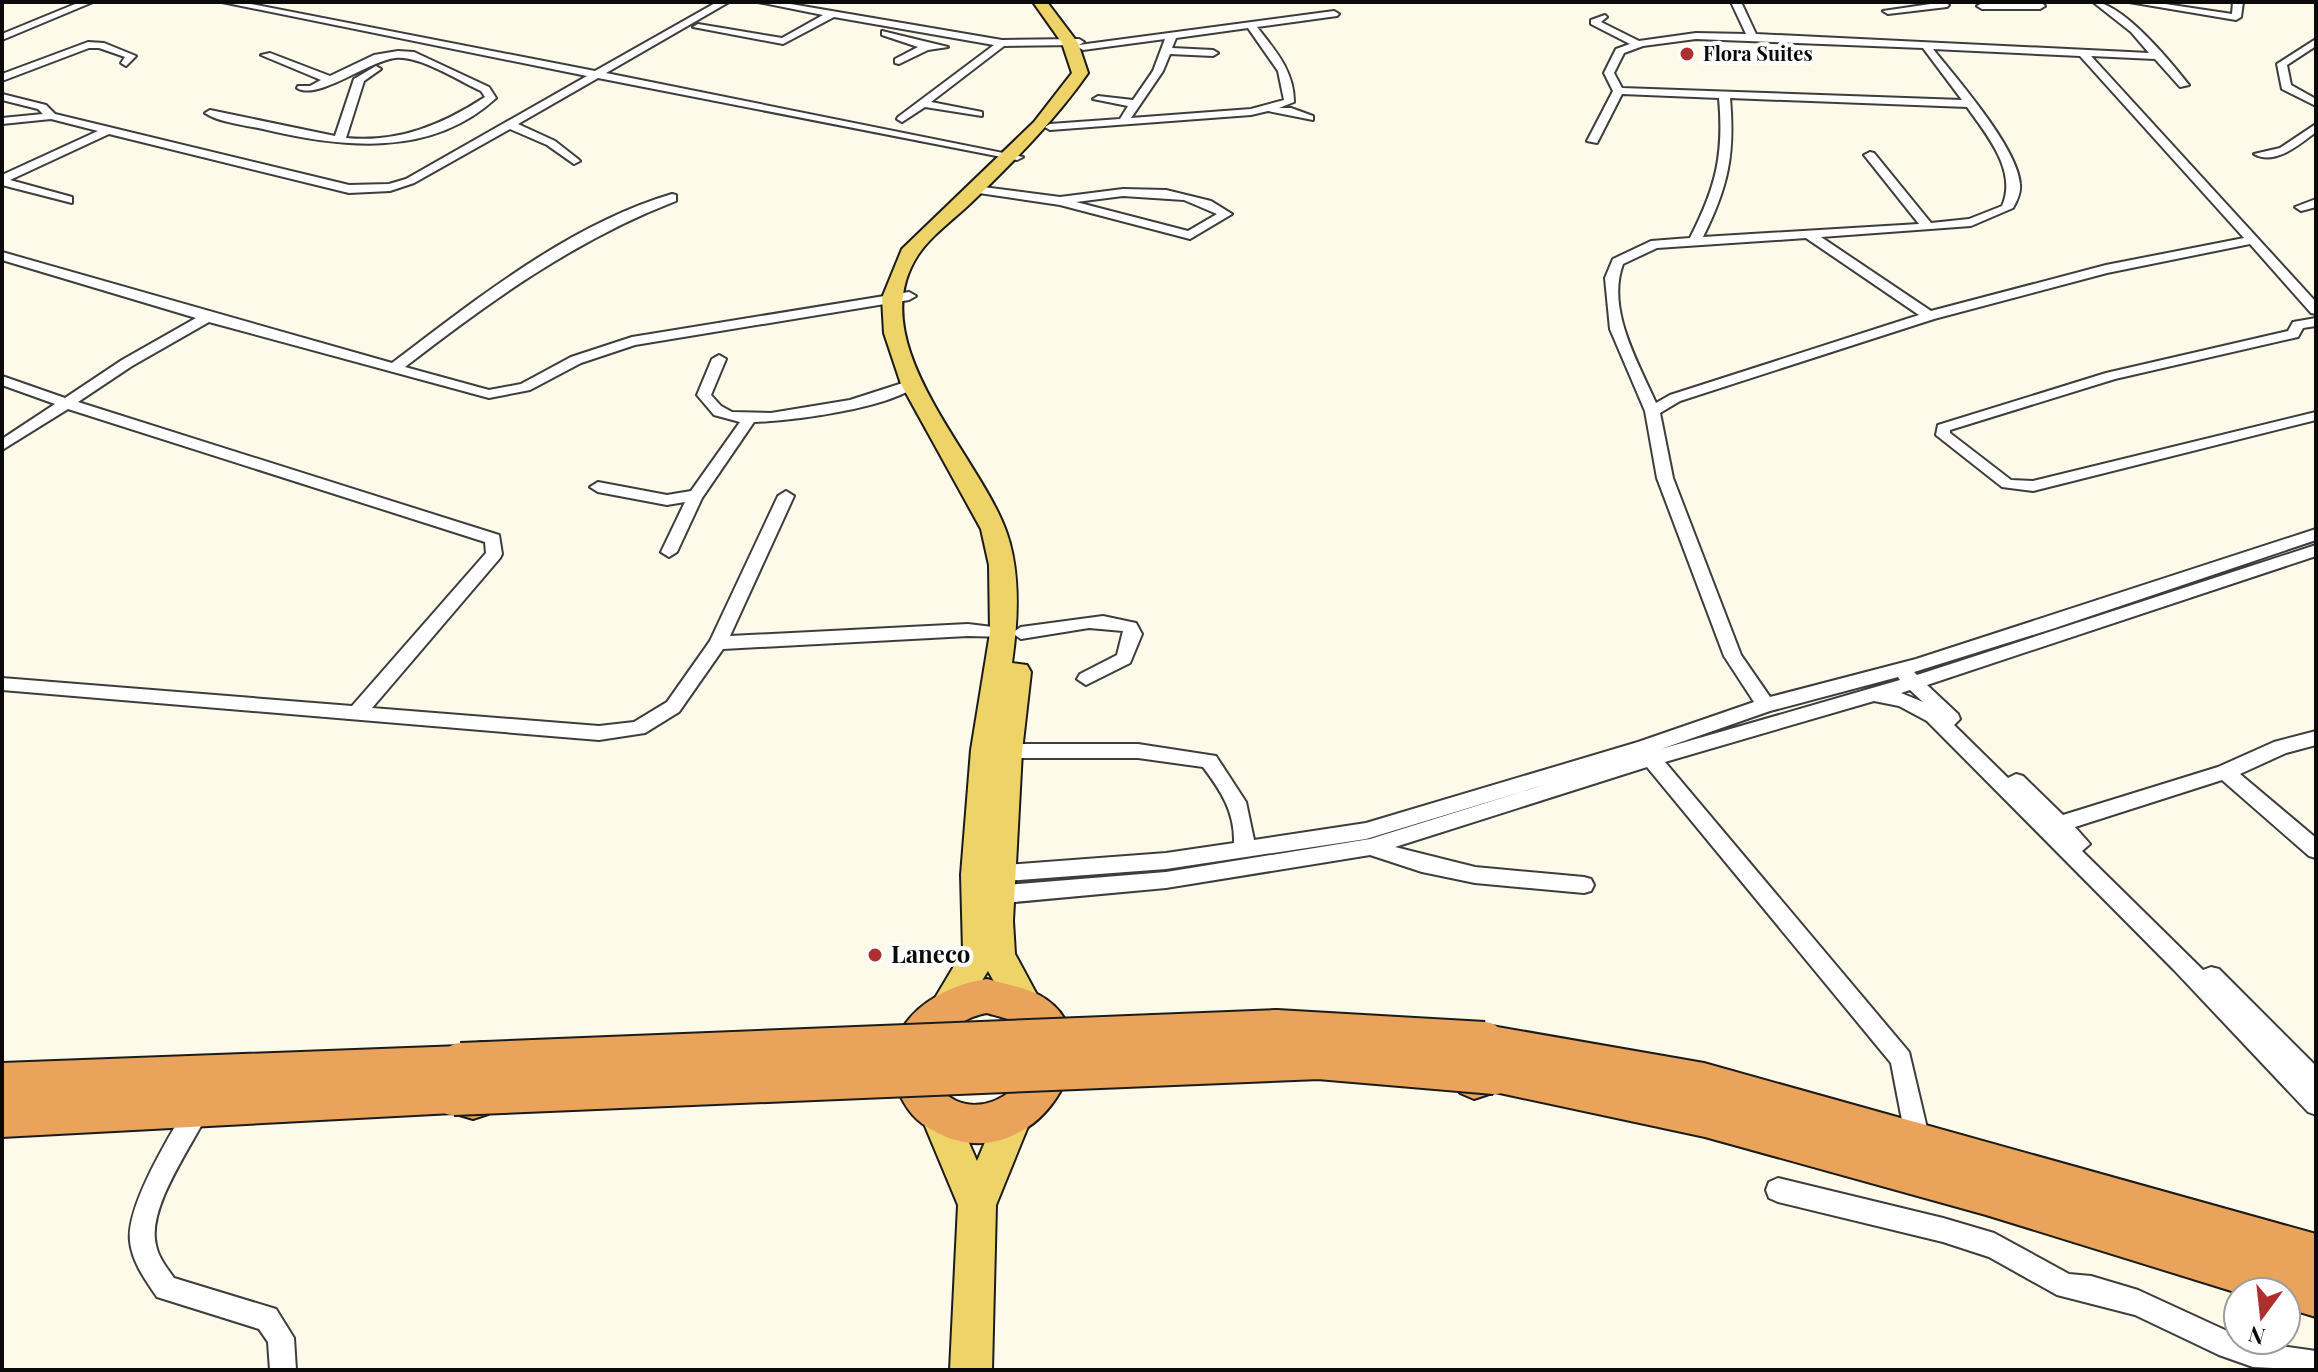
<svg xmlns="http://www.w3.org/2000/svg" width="2318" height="1372" viewBox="0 0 2318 1372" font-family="'Playfair Display',serif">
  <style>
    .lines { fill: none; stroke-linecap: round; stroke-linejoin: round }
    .street-casing { stroke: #3d3d3d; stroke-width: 4 }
    .primary-casing { stroke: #1b1b1b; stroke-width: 4 }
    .highway-casing { stroke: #1b1b1b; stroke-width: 4 }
    .street { fill: #fff; fill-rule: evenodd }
    .primary { fill: #eed468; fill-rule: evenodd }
    .highway { fill: #e9a35b; fill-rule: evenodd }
    .highway-bridge-casing { stroke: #1b1b1b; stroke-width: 46; stroke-linecap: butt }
    .highway-bridge { stroke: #e9a35b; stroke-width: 42 }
    .poi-dot { fill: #af2e2e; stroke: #fff; stroke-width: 3 }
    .labels { text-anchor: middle; stroke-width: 8; stroke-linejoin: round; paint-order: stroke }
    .far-poi-label { font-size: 20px; font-weight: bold; fill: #0a0a0a; stroke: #fff; text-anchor: start }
    .poi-label { font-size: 24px; font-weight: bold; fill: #0a0a0a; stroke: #fff; text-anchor: start }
  </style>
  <rect width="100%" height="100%" fill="#fdfae9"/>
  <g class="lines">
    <g class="street-casing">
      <g id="street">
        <polygon points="80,2 93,2 2,40 2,34"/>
        <polygon points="222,2 241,2 595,71 717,2 729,2 606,73 1023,157 1017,160 598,78 518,124 555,141 578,159 580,161 574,164 547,145 510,129 414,183 390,191 349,193 109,134 10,180 72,197 72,203 2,185 2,175 98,131 51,119 2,124 2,118 43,114 38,109 2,100 2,94 46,105 55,114 349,185 389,184 406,179 587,76"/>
        <polygon points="758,2 779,2 1002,40 1079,39 1084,42 1079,45 1004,46 931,102 982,112 982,116 925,107 902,122 897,119 898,117 994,45 834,17 783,44 693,27 698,24 782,38 823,15"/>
        <path d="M1731,2H1741L1756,34L2149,53L2131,32L2093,2C2122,2 2171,62 2189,85L2180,87L2155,59L2091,56L2316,302V314L2311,313L2250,244L2107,273L1934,319L1680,401L1660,413L1673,478L1741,655L1770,697L1916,659L2316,529V540L2055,628L1914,672L1917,675L2316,545V556L1927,685L1958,714L1960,719L1954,725L2008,778L2016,774L2023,776L2063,815L2218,767L2274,742L2316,731V745L2286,753L2240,774L2316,838V858L2309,856L2222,780L2075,827L2090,844L2082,851L2203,970L2211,967L2219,969L2316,1066V1115L2308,1112L2174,970L1927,721L1899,706L1874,701L1665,762L1909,1052L1930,1141L1926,1149L1918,1152L1910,1149L1906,1141L1891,1063L1647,767L1395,847L1475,867L1584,877L1591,879L1594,885L1591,891L1584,893L1475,883L1422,872L1370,855L1166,888L993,904L986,901L983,895L986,889L993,886L1166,872L1370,839L1547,784L1366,839L1166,869L991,882L984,880L981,874L984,868L991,866L1166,853L1234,843C1235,812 1221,791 1203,767L1138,758H1007L1000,756L998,751L1000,746L1007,744H1138L1216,756L1246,802L1254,840L1366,823L1638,742L1754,702L1724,656L1657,478L1645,411L1610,329L1605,278L1613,259L1651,241L1690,238C1716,187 1724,155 1719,98L1622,94L1597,143L1587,141L1613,91L1604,73L1616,49L1630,44L1591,24V20L1605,15L1607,17L1601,22L1639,41L1696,33L1746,34ZM1696,39L1923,48L1962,100L1622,88L1614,73L1624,53L1643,46ZM1933,49L2080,56L2244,238L2106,265L1931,311L1821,237L1971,226L2013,208C2017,201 2021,193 2020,184C2017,147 1957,79 1933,49ZM1730,98L1967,107C1986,134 2018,171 2002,206L1969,219L1931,223L1874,153L1870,152L1864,155L1919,224L1703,237C1728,187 1735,155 1730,98ZM1806,238L1919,315L1670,395L1656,403C1638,362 1606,309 1623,264L1657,248ZM1898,677L1900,680L1661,749L1770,711ZM1910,690L1923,702L1901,693Z"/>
        <polygon points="1944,2 1949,5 1947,7 1888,14 1883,11"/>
        <polygon points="2041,2 2045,6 2040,9 1982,9 1977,6 1982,3"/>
        <polygon points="2129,2 2152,2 2232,14 2233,2 2243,2 2241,17 2236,20"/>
        <path d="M1334,11L1339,14L1337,16L1257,27C1275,50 1294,71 1294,102L1279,108H1291L1313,116V120L1268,111L1251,115L1050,130L1045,127L1050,124L1120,119L1128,106L1093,99L1098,96L1133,100L1153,71L1165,39L1083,50L1078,47L1079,45ZM1248,28L1278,71L1284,100L1251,109L1131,118L1163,71L1170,54L1213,56L1218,53L1213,50L1172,48L1176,38Z"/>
        <polygon points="882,31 948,47 928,50 899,64 895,63 895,59 918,47 882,35"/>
        <polygon points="2316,39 2316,46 2287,65 2291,85 2316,99 2316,106 2282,89 2277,64"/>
        <polygon points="88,42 104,43 136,56 126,66 121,63 125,57 99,48 89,48 2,81 2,74"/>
        <path d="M398,51L414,52L489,87L496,98C431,158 342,148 263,129C245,125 220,123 205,113L210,110L335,136L354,79L376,66L381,69L364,81L346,138C398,143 442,125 485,97L481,91C459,81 419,55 395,58C368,61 318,101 297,88L298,86H310L321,80L261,55L270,53L330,76L374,55Z"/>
        <path d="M2316,124V132C2300,144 2275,166 2254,154L2280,148Z"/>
        <path d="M983,187L1060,197L1123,189L1166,190L1211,201L1232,214L1190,239L1060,205L979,193L977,191ZM1123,196L1184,200L1217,214L1188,231L1076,202Z"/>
        <path d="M672,194L676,195V201C575,240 490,301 405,367L489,390L521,384L571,357L632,337L909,292L916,296L909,300L635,345L581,363L530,390L489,398L209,322L132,366L78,402L499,535L502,554L500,558L372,708L599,726L634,722L667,702L710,641L778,496L786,491L794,496L730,636L968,624L1009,629L1012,633L1009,637L968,636L723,649L679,712L645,733L599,740L2,690V678L352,706L486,553L485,542L68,409L2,450V439L55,404L2,385V376L65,398L122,360L196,318L2,260V252L392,363C477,299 568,225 672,194Z"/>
        <polygon points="2316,199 2316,207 2301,211 2295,207"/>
        <polygon points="2316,318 2316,326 2303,328 2298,337 2115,379 1950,430 1950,433 2011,480 2033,481 2316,412 2316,420 2033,491 2002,487 1936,435 1938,425 2106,373 2288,331 2293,322"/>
        <path d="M719,355L726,359L711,395L721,406L732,412L771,413L850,400L912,380L919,384C892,408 792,421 754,422L702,498L677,552L669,557L661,552L685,502L667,505L598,492L590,487L598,482L667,495L691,491L740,422L714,415L697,395L712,359Z"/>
        <polygon points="1103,616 1136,623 1142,634 1130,663 1086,685 1077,679 1080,674 1117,655 1123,631 1089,628 1021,639 1012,633 1021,627"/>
        <path d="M199,1096L207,1099L211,1107C195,1142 146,1207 156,1245C158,1257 167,1268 174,1278L276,1309L294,1338L296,1370H270L268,1342L259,1329L157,1297C146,1281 132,1262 130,1241C126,1205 172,1132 191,1099Z"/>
        <polygon points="1778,1178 1943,1218 1994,1233 2069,1274 2091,1276 2138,1290 2238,1336 2238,1340 2316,1351 2316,1370 2253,1367 2219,1355 2135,1315 2057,1295 1989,1257 1943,1242 1778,1202 1769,1198 1766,1190 1769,1182"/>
      </g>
    </g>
    <g class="primary-casing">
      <g id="primary">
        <path d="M1033,2H1047L1078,43L1088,73C1055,120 1016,159 975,199C957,217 932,234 918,255C860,343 978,453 1006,531C1021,572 1018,621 1012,663L1027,665L1031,672L1022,751L1013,921L1015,954L1043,1006L1038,1017L1026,1021L1014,1017L988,971L958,1019L946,1023L934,1019L929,1008L963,951L961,875L971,750L990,633L989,565L981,529L901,384L884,333L882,298L902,249L1034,122L1072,73L1062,43Z"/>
        <polygon points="938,1097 951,1102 977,1161 1002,1102 1015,1097 1028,1102 1033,1114 996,1205 992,1370 950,1370 958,1205 920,1114 925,1102"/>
      </g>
    </g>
    <g class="highway-casing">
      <g id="highway">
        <path d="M987,979C1004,984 1024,987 1039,995C1121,1039 1036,1178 942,1135C921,1125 910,1116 900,1095C871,1031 931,987 987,979ZM987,1013C996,1016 1009,1018 1016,1023C1067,1062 982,1140 939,1087C912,1052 956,1018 987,1013Z"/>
        <polygon points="1463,1021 1704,1063 2316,1234 2316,1317 2286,1308 2286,1292 2238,1293 1986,1215 1705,1137 1495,1092 1474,1099 1460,1093 1454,1080 1460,1067 1479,1060 1449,1052 1443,1039 1449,1026"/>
        <polygon points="482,1042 496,1047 502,1060 496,1073 471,1080 488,1086 494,1100 488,1114 473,1119 453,1113 2,1137 2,1063 461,1046"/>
      </g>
    </g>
    <use href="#street" class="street"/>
    <use href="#primary" class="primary"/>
    <use href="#highway" class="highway"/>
    <g class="highway-bridge-casing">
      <g id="highway-bridge">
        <polyline points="461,1064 1276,1031 1484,1043"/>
        <polyline points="453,1094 1319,1058 1495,1073"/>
      </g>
    </g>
    <use href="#highway-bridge" class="highway-bridge"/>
  </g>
  <g class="poi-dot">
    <circle cx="1687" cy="54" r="8"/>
    <circle cx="875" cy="955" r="8"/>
  </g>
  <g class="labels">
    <g class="far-poi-label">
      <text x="1703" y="61">Flora Suites</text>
    </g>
    <g class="poi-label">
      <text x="891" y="963">Laneco</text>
    </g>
  </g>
  <rect width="2318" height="1372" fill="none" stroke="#0a0a0a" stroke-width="8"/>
  <g transform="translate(2262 1316) rotate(195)"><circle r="38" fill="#ffffff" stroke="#9d9d9d" stroke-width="2"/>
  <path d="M0-6L14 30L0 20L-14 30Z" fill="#af2e2e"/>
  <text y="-12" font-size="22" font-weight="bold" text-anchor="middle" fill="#0a0a0a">N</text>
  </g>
</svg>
